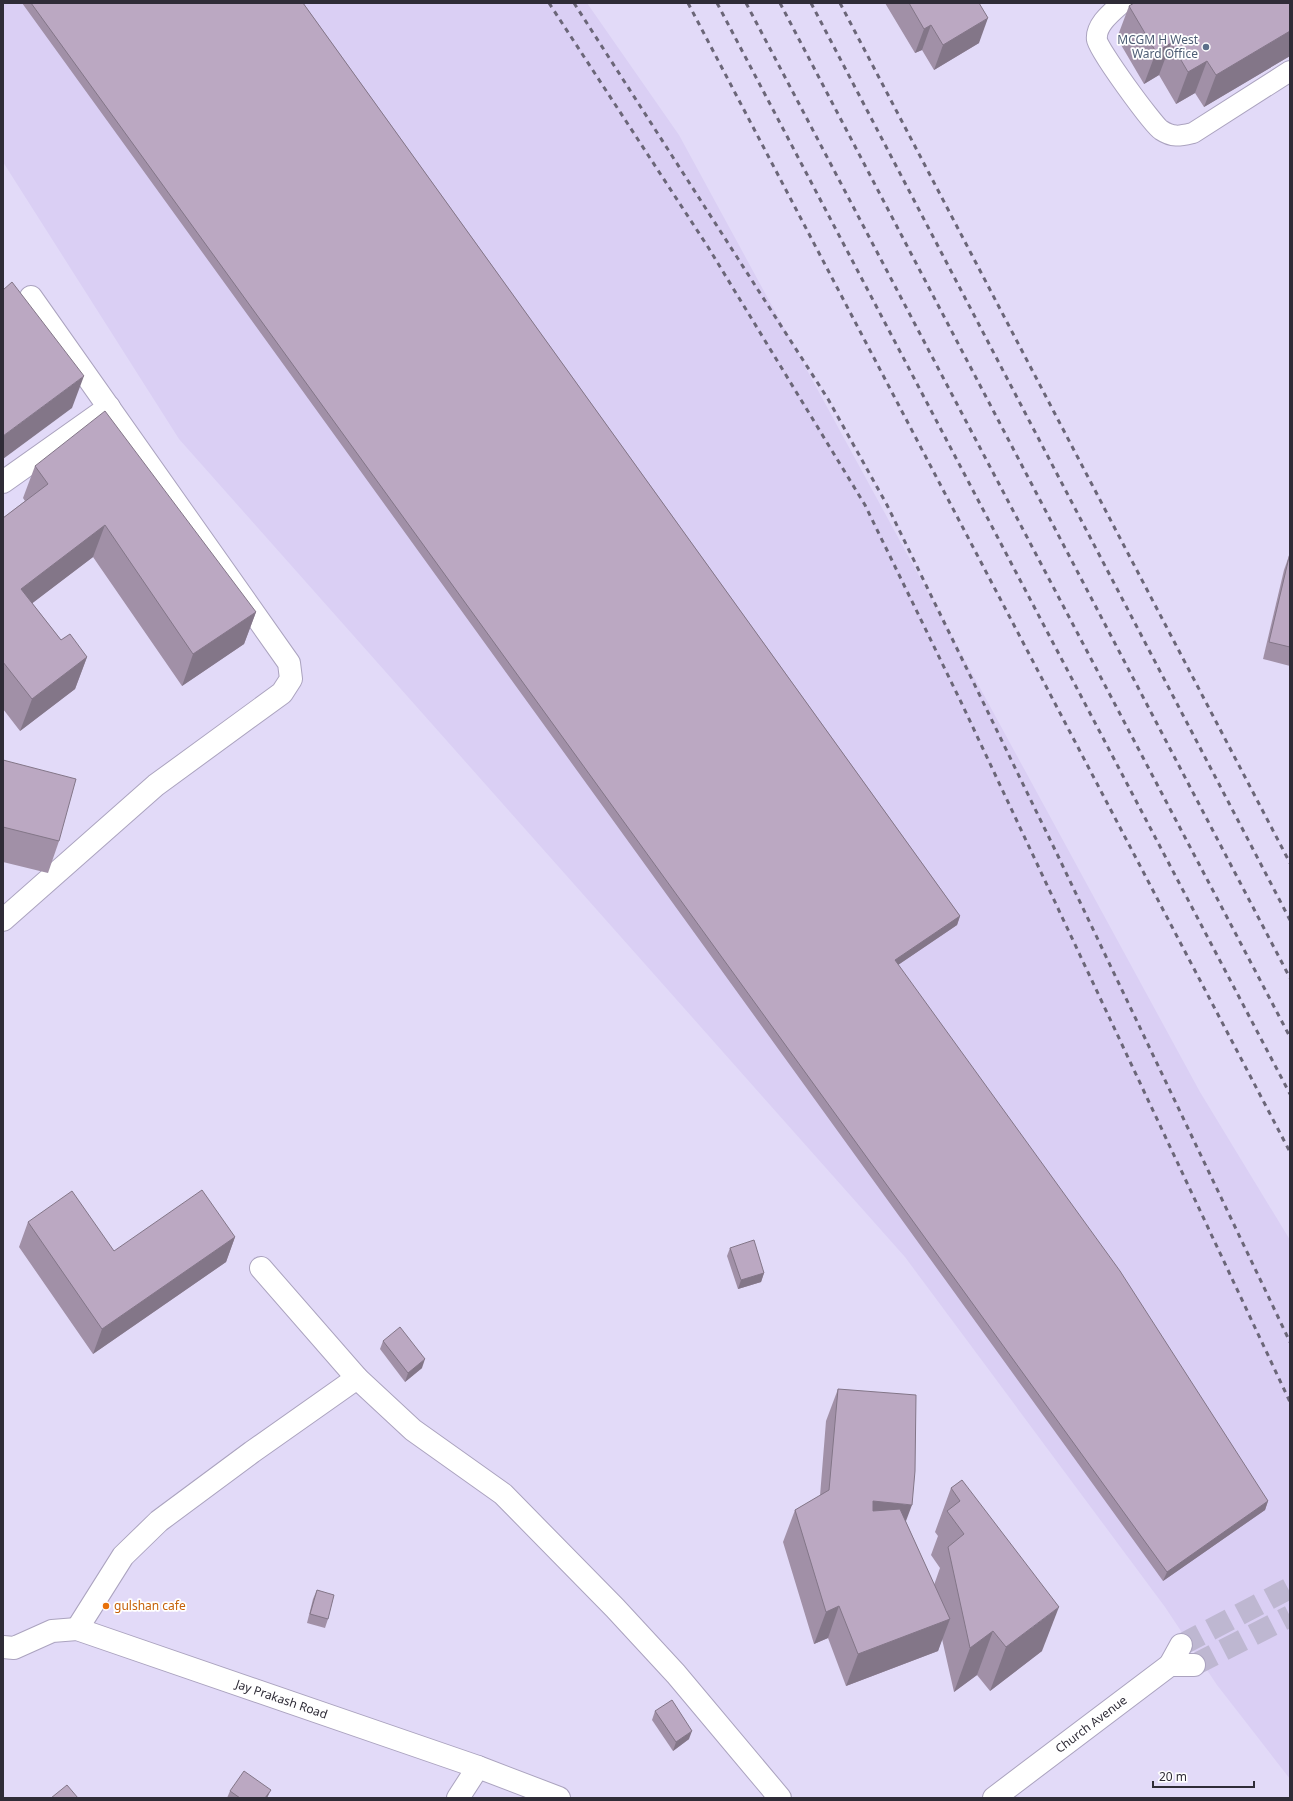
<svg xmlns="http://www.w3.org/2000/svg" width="1293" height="1801" viewBox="0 0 1293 1801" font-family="'Noto Sans',sans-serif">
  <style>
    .built { fill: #dacff4 }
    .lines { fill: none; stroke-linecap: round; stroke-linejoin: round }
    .secondary-tunnel { stroke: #beb7d1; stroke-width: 22; stroke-dasharray: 22 11; stroke-linecap: butt }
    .lane-casing { stroke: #aba3bf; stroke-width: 22 }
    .street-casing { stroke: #aba3bf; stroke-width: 24 }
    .secondary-casing { stroke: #aba3bf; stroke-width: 24 }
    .lane { stroke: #fff; stroke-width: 20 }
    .street { stroke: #fff; stroke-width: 22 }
    .secondary { stroke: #fff; stroke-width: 22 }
    .rail { stroke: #6b6678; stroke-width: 3; stroke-dasharray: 5 5; stroke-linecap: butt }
    .wall { fill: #a190a7 }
    .shaded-wall { fill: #837688 }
    .building { fill: #bba8c2; stroke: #837688 }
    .service-dot { fill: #5c6f8a; stroke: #fff; stroke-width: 1.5 }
    .food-dot { fill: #e8710a; stroke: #fff; stroke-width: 1.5 }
    .labels { text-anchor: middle; stroke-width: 3.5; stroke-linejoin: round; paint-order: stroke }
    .service-label { font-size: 12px; fill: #4e5e75; stroke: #fff; text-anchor: end }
    .food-label { font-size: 12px; fill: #c56008; stroke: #fff; text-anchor: start }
    .street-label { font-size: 12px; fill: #2f2c37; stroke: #fff }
  </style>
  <rect width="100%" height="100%" fill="#e2daf8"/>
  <polygon class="built" points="3,3 587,3 679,135 1200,1092 1290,1240 1290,1779 1217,1685 1165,1607 905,1257 179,439 3,162"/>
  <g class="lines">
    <g class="secondary-tunnel">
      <polyline points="1181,1645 1290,1588"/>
      <polyline points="1194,1665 1290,1616"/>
    </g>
    <g class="lane-casing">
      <path id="lane" d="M1122,3C1112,12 1095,25 1097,40C1097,48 1153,125 1161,130C1173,138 1180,136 1193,133L1290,71"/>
    </g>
    <g class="street-casing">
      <g id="street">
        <polyline points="3,482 109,407"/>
        <polyline points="3,920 156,785 282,693 291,679 289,663 31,297"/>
        <polyline points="261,1268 357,1378 413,1430 503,1494 615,1608 676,1674 780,1798"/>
        <polyline points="77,1629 123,1556 159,1521 252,1452 357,1378"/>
        <polyline points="458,1798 478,1767"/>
      </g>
    </g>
    <g class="secondary-casing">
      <g id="secondary">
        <path id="s1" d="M3,1647L14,1648L52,1631L77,1629L478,1767L559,1798"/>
        <polyline points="1170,1665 1181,1645"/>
        <path id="s2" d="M994,1798L1170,1665H1194"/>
      </g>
    </g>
    <use href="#lane" class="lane"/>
    <use href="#street" class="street"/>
    <use href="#secondary" class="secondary"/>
    <g class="rail">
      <polyline points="549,3 708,247 865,505 961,702 1290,1402"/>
      <polyline points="574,3 828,399 887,505 1059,858 1290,1342"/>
      <polyline points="688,3 1290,1152"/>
      <polyline points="717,3 1290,1094"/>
      <polyline points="746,3 1290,1037"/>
      <polyline points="780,3 1290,978"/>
      <polyline points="811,3 1290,920"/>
      <polyline points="840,3 1290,863"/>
    </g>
  </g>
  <g class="wall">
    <polygon points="22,3 303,3 960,916 957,925 898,965 1268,1501 1265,1510 1163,1581"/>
    <polygon points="885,3 979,3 979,43 934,70 922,50 915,53"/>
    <polygon points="1290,3 1290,56 1204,107 1195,93 1176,104 1159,75 1144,84 1117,38 1129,6"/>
    <polygon points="35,466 256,612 244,644 182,686 93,557 32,603 61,640 87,657 75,689 20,731 3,709 3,518 25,501 23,498"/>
    <polygon points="1290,553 1290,666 1263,659 1284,570"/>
    <polygon points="3,760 59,841 48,873 3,862"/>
    <polygon points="28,1222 114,1251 235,1237 226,1262 93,1354 19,1247"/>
    <polygon points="730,1248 764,1273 761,1282 738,1289 727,1256"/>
    <polygon points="383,1341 422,1368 405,1382 380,1349"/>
    <polygon points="838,1389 906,1522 934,1585 940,1568 931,1555 938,1536 935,1532 951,1488 962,1480 1042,1651 990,1691 977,1675 954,1692 942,1639 938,1651 846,1686 828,1638 814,1644 783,1542 795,1510 820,1496 826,1421"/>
    <polygon points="317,1590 328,1619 325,1628 307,1623 313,1599"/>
    <polygon points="655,1711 689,1739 673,1751 652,1720"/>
    <polygon points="230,1791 267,1798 227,1798"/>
  </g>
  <g class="shaded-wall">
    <polygon points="988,18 979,43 934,70 943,45"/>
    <polygon points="931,25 922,50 915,53 924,29"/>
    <polygon points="1290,31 1290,56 1204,107 1216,75"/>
    <polygon points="1171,43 1159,75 1144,84 1156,52"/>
    <polygon points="1207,61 1195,93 1176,104 1188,72"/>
    <polygon points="84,376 72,408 3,459 3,436"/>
    <polygon points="105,525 93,557 9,621 21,589"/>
    <polygon points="256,612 244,644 182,686 193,654"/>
    <polygon points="87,657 75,689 20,731 32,699"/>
    <polygon points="960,916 957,925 892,969 895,960"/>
    <polygon points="235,1237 226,1262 93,1354 102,1329"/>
    <polygon points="764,1273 761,1282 738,1289 741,1280"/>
    <polygon points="425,1359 422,1368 405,1382 408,1373"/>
    <polygon points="873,1501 912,1505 900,1537 861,1533"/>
    <polygon points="1268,1501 1265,1510 1163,1581 1167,1572"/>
    <polygon points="839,1606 828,1638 814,1644 826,1612"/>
    <polygon points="1059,1607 1042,1651 990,1691 1006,1647"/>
    <polygon points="950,1619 938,1651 846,1686 858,1654"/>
    <polygon points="993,1631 977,1675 954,1692 970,1648"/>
    <polygon points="692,1731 689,1739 673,1751 676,1742"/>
    <polygon points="271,1790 267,1798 265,1798"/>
  </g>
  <g class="building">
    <polygon points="31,3 303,3 960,916 895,960 1120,1271 1268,1501 1167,1572"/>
    <polygon points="909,3 979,3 988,18 943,45 931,25 924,29"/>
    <polygon points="1134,3 1290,3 1290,31 1216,75 1207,61 1188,72 1171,43 1156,52 1129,6"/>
    <polygon points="12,282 84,376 3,436 3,290"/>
    <polygon points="105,411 256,612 193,654 105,525 21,589 61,640 70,634 87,657 32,699 3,662 3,518 48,484 35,466"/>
    <polygon points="1290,553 1290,647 1269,642"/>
    <polygon points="3,760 76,779 59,841 3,827"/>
    <polygon points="202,1190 235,1237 102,1329 28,1222 72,1191 114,1251"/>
    <polygon points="754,1240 764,1273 741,1280 730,1248"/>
    <polygon points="400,1327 425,1359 408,1373 383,1341"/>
    <polygon points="838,1389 916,1395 915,1471 912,1505 873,1501 873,1511 900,1509 950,1619 858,1654 839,1606 826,1612 795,1510 829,1490"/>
    <polygon points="962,1480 1059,1607 1006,1647 993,1631 970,1648 948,1547 964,1534 947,1511 960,1501 951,1488"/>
    <polygon points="317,1590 334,1595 328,1619 310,1614"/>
    <polygon points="672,1700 692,1731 676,1742 655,1711"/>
    <polygon points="244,1771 271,1790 265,1798 240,1798 230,1791"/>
    <polygon points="67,1785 78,1798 51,1798"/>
  </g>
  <circle class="service-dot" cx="1206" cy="47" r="4"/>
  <circle class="food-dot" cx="106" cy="1606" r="4"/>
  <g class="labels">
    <g class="service-label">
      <text x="1198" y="44">MCGM H West<tspan x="1198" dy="14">Ward Office</tspan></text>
    </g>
    <g class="food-label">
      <text x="114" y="1610">gulshan cafe</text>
    </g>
    <g class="street-label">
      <text dy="4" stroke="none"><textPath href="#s1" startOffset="294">Jay Prakash Road</textPath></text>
      <text dy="4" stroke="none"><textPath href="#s2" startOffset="122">Church Avenue</textPath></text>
    </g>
  </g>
  <rect width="1293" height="1801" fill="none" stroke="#2f2c37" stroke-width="8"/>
  <path d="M1153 1781v6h101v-6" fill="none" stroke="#2f2c37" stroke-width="2"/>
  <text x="1159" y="1781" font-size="12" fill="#2f2c37" stroke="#ffffff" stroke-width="3" paint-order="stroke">20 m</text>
</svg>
